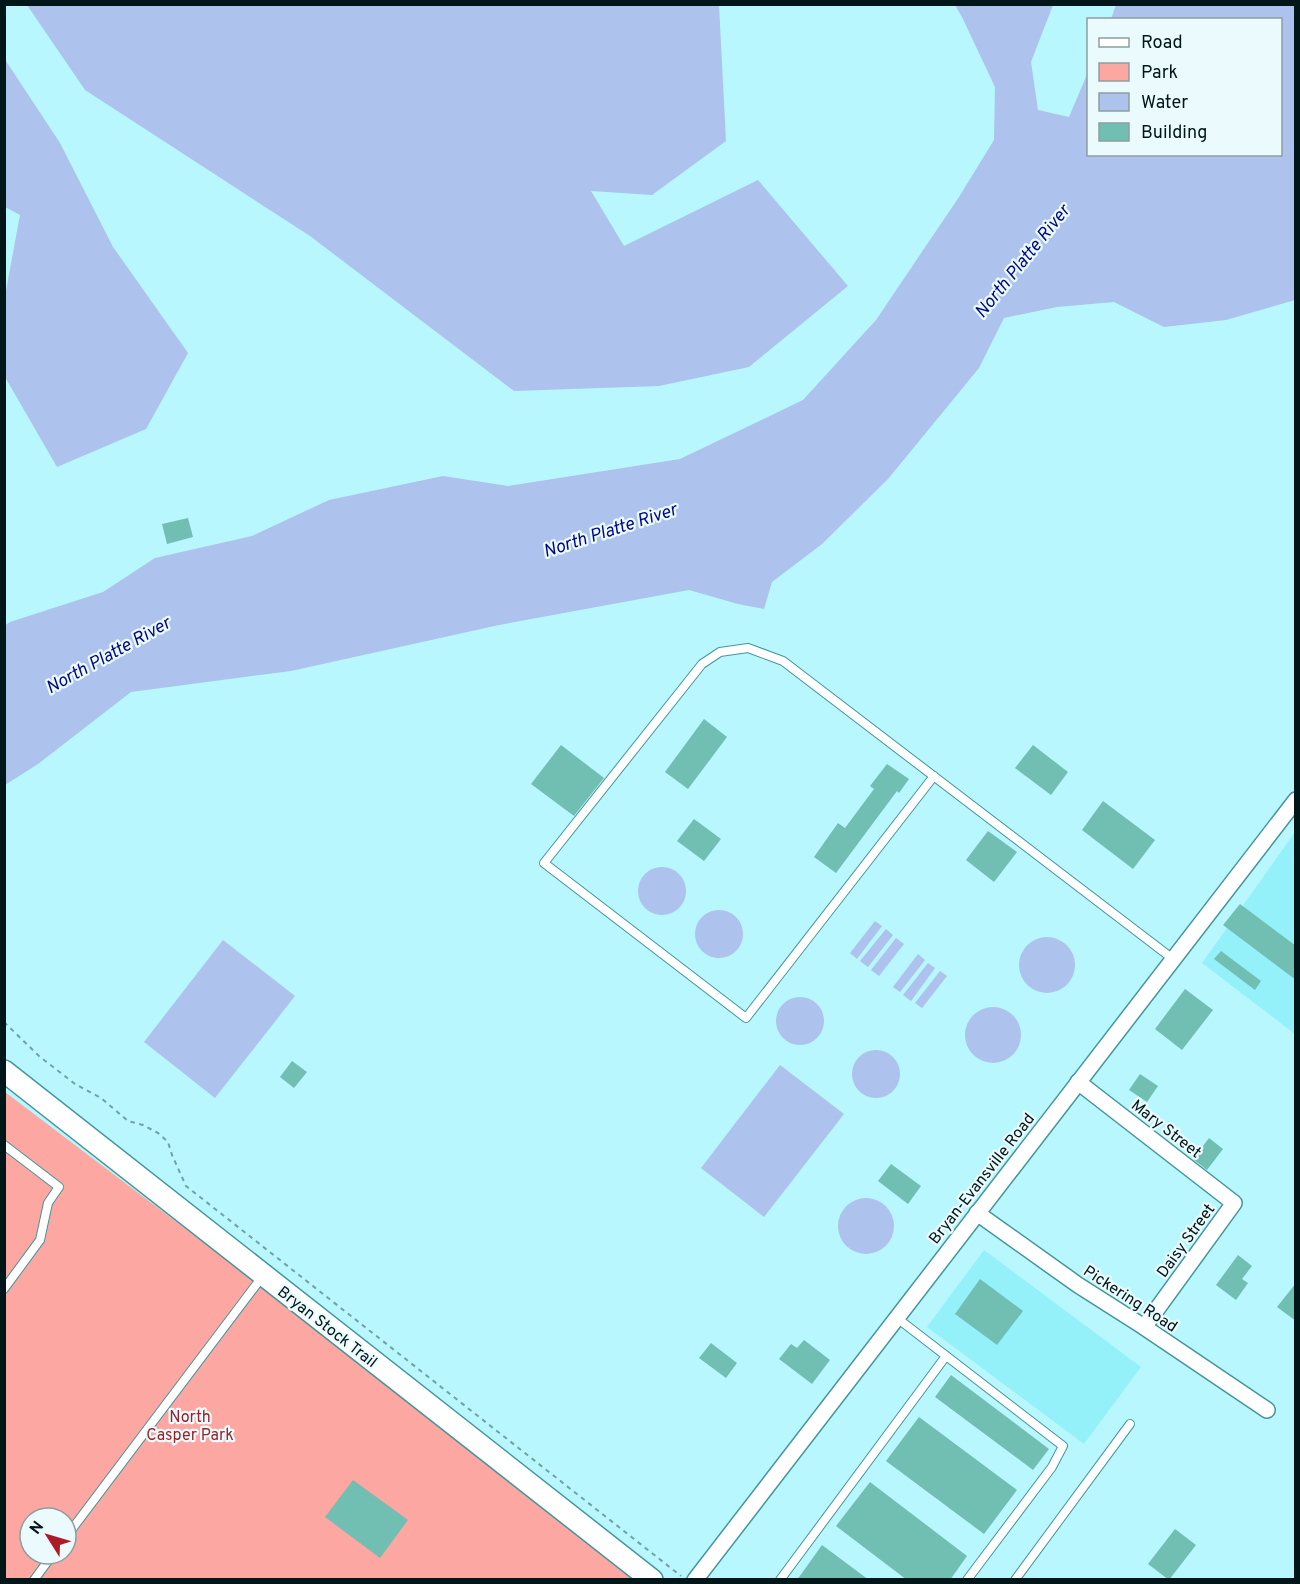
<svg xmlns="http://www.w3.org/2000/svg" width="1300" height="1584" viewBox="0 0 1300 1584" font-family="Overpass,sans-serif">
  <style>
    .built { fill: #94f0f9 }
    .green { fill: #fda7a2; fill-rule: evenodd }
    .water { fill: #adc2ec }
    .building { fill: #71beb3 }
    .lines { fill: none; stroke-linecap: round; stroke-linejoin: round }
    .lane-casing { stroke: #45959d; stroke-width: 10 }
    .street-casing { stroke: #45959d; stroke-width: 18 }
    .secondary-casing { stroke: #45959d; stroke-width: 24 }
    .path { stroke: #71a1a5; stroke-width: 2; stroke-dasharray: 4.5 4.5; stroke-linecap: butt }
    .lane { stroke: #fff; stroke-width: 8 }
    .street { stroke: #fff; stroke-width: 15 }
    .secondary { stroke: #fff; stroke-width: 21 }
    .labels { text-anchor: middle; stroke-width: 4.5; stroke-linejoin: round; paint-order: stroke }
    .street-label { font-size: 16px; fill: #001618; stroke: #ebfafc }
    .park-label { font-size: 16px; fill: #982329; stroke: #ebfafc }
    .water-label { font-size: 18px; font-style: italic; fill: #000886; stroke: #ebfafc }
  </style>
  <rect width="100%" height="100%" fill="#b8f7fd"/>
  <g class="built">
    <polygon points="1295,832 1295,1034 1202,963"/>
    <polygon points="984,1250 1141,1367 1084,1444 927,1327"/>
  </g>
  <path class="green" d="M5,1092L648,1579L5,1580ZM30,1518H66V1554H30Z"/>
  <g class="water">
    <polygon points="27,5 719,5 726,141 652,195 591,191 624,246 758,180 848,286 749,367 659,386 514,391 310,236 85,90"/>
    <polygon points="955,5 1053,5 1031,62 1038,110 1069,117 1088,72 1088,154 1280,154 1280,20 1111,19 1116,5 1295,5 1295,300 1226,320 1164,327 1114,302 1057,307 1004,318 979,368 888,479 822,544 772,582 764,609 738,604 689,590 499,625 291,671 131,692 38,764 5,785 4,626 10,622 103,592 155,558 252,536 329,500 443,476 508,486 680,459 803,400 876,320 959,197 994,140 995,87 962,17"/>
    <polygon points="4,58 60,143 113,247 188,353 146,429 57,467 5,377 5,296 20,215 5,207"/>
    <circle cx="662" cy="891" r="24"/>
    <circle cx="719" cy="934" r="24"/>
    <polygon points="875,921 882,926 857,959 850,953"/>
    <polygon points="886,929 893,935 868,967 860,961"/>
    <circle cx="1047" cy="965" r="28"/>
    <polygon points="896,938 904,944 879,976 871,970"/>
    <polygon points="223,940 295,996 215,1098 144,1042"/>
    <polygon points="918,954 925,960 900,992 893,987"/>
    <polygon points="928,963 935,968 911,1001 903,995"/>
    <polygon points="940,971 947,976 922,1008 915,1003"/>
    <circle cx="800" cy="1021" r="24"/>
    <circle cx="993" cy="1035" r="28"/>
    <circle cx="876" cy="1074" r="24"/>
    <polygon points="780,1065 844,1114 764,1217 701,1168"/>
    <circle cx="866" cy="1226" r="28"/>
  </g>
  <g class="building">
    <polygon points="188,518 193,537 167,544 162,524"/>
    <polygon points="704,719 727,737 688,789 665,772"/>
    <polygon points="561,745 604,778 574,816 531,784"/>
    <polygon points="1033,745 1068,772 1051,795 1015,768"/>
    <polygon points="887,764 909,779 899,793 897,791 836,873 814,857 838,823 845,828 874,789 870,786"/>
    <polygon points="1103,801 1155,840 1133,869 1082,830"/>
    <polygon points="694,819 721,839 704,861 677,841"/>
    <polygon points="988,831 1017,852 994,882 966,860"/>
    <polygon points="1240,904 1296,946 1296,980 1223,925"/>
    <polygon points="1221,951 1261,981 1255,990 1214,959"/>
    <polygon points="1185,989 1213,1010 1182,1050 1155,1029"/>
    <polygon points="292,1061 307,1072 294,1088 280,1077"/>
    <polygon points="1140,1074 1158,1086 1147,1102 1129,1090"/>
    <polygon points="1209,1138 1223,1149 1207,1170 1193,1159"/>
    <polygon points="891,1164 921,1186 908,1204 878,1181"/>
    <polygon points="1238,1255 1252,1266 1242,1279 1248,1283 1236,1300 1216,1285"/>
    <polygon points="980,1279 1023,1311 997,1345 955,1314"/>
    <polygon points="1296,1283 1296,1321 1277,1307"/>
    <polygon points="804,1340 830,1360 812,1384 779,1359 791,1344 797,1348"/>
    <polygon points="711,1343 737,1363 726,1378 699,1358"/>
    <polygon points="951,1375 1049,1449 1033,1470 935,1397"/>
    <polygon points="919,1417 1017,1490 984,1534 886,1461"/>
    <polygon points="353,1480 408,1520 380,1558 325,1517"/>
    <polygon points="870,1482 967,1556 950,1580 907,1580 836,1526"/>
    <polygon points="1175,1529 1196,1545 1169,1580 1148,1564"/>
    <polygon points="822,1545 869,1580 797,1580"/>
  </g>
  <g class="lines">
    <g class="lane-casing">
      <g id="lane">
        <polyline points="934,776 746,1018 544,863 702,664 720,652 748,648 783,661 1173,959"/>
        <polyline points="4,1145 59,1187 48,1203 40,1240 4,1289"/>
        <polyline points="897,1318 1063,1446 1052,1467 967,1580"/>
        <polyline points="66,1537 262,1277"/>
        <polyline points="34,1580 53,1554"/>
        <polyline points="780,1580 946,1356"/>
        <polyline points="1015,1580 1130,1424"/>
      </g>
    </g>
    <g class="street-casing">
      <g id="street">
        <polyline points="1078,1082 1234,1203 1144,1327"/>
        <polyline points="977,1213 1078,1285 1144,1327 1267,1410"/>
        <polyline points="695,1580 1296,800"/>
      </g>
    </g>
    <g class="secondary-casing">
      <polyline id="secondary" points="4,1071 652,1580"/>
    </g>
    <polyline class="path" points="4,1022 39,1056 75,1084 101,1098 128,1121 143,1125 158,1133 168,1142 172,1155 186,1186 681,1576"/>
    <use href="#lane" class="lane"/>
    <use href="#street" class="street"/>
    <use href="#secondary" class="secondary"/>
  </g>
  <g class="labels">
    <g class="street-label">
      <text transform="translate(1167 1128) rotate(38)" y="6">Mary Street</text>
      <text transform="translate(981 1178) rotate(-52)" y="6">Bryan-Evansville Road</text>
      <text transform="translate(1185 1240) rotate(-54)" y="6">Daisy Street</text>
      <text transform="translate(1131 1298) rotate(33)" y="6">Pickering Road</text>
      <text transform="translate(328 1326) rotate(38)" y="6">Bryan Stock Trail</text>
    </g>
    <g class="park-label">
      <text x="190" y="1422">North<tspan x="190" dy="18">Casper Park</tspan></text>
    </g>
    <g class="water-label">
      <text transform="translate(1022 261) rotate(-51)" y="6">North Platte River</text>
      <text transform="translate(610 530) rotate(-18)" y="6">North Platte River</text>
      <text transform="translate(108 655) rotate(-29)" y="6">North Platte River</text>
    </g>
  </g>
  <rect width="1300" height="1584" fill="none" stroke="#001618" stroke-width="12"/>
  <rect x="1087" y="18" width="195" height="138" fill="#ebfafc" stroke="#8d9fa1" stroke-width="1.5"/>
  <rect x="1099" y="38" width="30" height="9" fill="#ffffff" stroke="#8d9fa1" stroke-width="1.5"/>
  <text x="1141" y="48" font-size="18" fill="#001618">Road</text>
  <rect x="1099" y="63" width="30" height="18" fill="#fda7a2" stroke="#8d9fa1" stroke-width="1.5"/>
  <text x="1141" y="78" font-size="18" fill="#001618">Park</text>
  <rect x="1099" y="93" width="30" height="18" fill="#adc2ec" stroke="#8d9fa1" stroke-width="1.5"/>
  <text x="1141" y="108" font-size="18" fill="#001618">Water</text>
  <rect x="1099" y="123" width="30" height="18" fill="#71beb3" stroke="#8d9fa1" stroke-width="1.5"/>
  <text x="1141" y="138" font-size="18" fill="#001618">Building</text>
  <g transform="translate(48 1536) rotate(307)"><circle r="28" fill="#ebfafc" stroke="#8d9fa1" stroke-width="1.5"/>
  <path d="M0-4.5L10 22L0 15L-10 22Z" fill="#ae1b28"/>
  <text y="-9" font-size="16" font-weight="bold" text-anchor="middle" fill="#001618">N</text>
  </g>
</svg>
